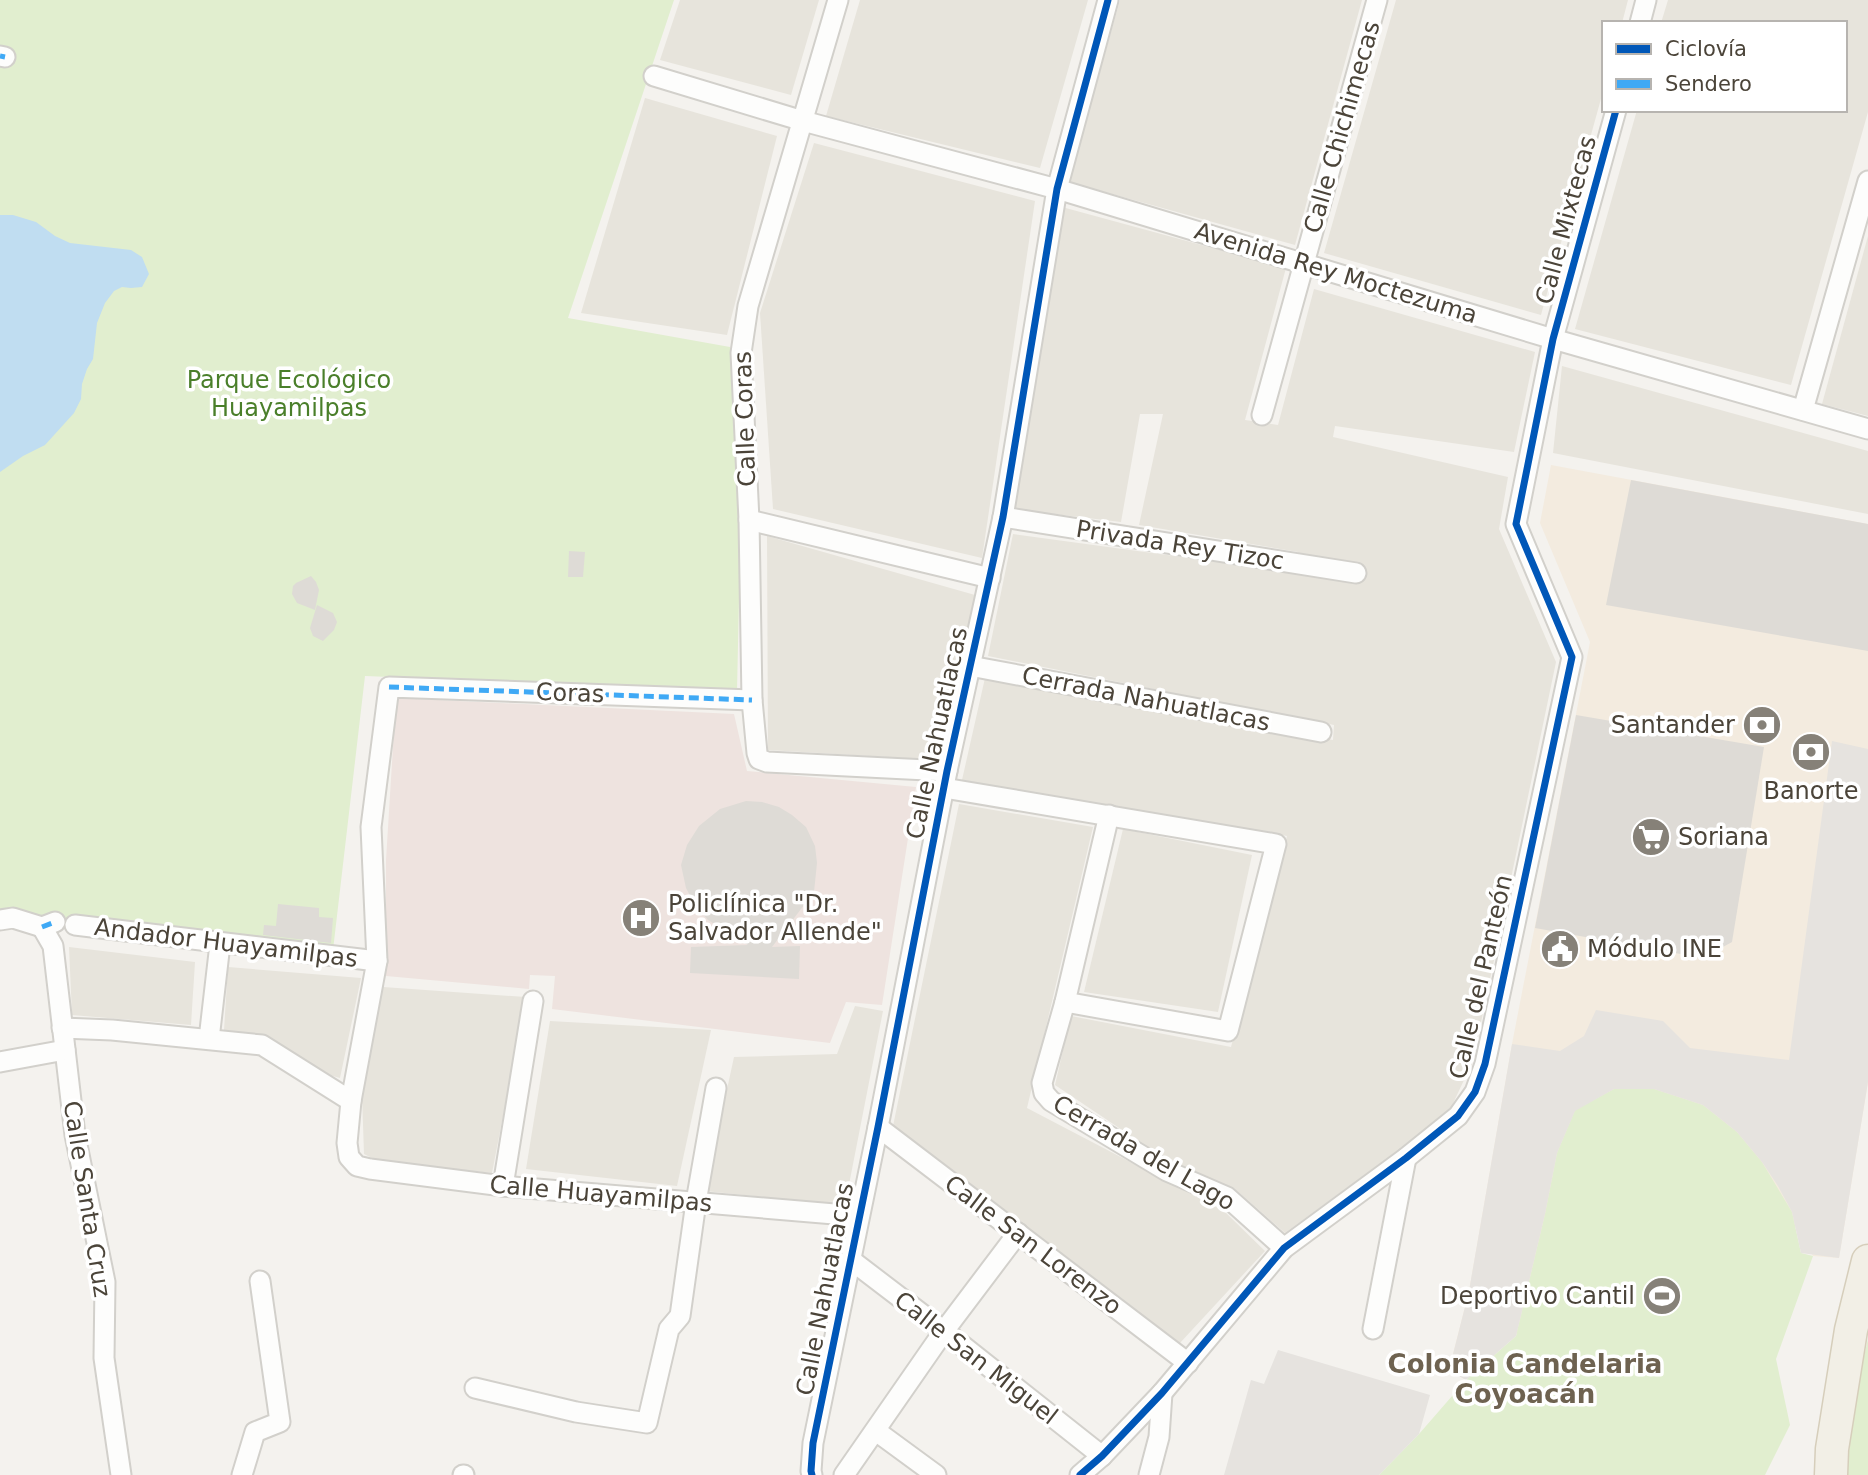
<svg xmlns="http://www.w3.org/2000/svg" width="1868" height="1475" viewBox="0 0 1868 1475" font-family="'DejaVu Sans',sans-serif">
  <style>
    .residential { fill: #e7e4dc }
    .commercial { fill: #f3ebdf }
    .medical { fill: #eee3df }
    .green { fill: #e1eecf }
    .parking { fill: #e6e3df }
    .water { fill: #c0ddf1 }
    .building { fill: #dedbd6 }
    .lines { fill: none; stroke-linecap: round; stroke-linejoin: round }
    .street-casing { stroke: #d2d0cb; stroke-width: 23 }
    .primary-casing { stroke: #d6cebb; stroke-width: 35 }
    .street { stroke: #fdfdfc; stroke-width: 19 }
    .primary { stroke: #f2efe6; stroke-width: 32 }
    .quiet { stroke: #3fa9f5; stroke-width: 5; stroke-dasharray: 10 5; stroke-linecap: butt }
    .cycleway-casing { stroke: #fff; stroke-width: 11 }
    .cycleway { stroke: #0057b8; stroke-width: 7 }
    .labels { text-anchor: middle; stroke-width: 7; stroke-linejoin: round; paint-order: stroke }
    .street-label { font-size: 24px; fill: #4b4439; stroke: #fff }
    .park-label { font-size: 24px; fill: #4a7f2a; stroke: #fff }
    .poi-label { font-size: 24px; fill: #4b4439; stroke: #fff; text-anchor: start }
    .neighbourhood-label { font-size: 26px; font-weight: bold; fill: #6e6250; stroke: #fff }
  </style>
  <rect width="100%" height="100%" fill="#f4f2ee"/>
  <g class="residential">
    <polygon points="680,0 819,0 791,95 660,60"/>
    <polygon points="860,0 1088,0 1040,168 826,116"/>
    <polygon points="1120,0 1362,0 1295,245 1069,182"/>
    <polygon points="1396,0 1628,0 1622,23 1604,23 1604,88 1541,315 1324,253"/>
    <polygon points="1668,0 1868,0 1868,112 1791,385 1575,329 1637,110 1845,110 1845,23 1661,23"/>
    <polygon points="645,98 777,136 727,335 581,313"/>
    <polygon points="814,143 1035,201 982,558 773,509 760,313"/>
    <polygon points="1062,207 1286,268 1245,420 1278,425 1314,289 1535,352 1514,452 1335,426 1333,437 1508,477 1499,529 1556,662 1473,1061 1448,1114 1285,1233 1234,1188 1183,1167 1149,1148 1055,1085 1071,1016 1231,1047 1287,836 962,780 985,678 1333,740 1334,725 988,656 1013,534 1292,572 1298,552 1139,525 1163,414 1140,414 1121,522 1012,509"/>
    <polygon points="1868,236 1868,416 1822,404"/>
    <polygon points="1562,366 1868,451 1868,514 1553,453"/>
    <polygon points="767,536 975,595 938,760 768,750"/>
    <polygon points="959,804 1093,827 1027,1108 1224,1211 1265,1251 1180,1343 892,1131"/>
    <polygon points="1123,829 1252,855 1218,1012 1084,992"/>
    <polygon points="69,947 195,962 191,1025 72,1015"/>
    <polygon points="228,967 361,978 340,1078 329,1075 265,1036 224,1030"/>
    <polygon points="383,987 526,997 492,1173 378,1161 364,1154 362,1095"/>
    <polygon points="855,1006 883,1011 845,1205 705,1191 734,1057 837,1054"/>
    <polygon points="550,1021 711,1030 677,1186 526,1169"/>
  </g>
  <polygon class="commercial" points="1551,465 1868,524 1868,1082 1839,1258 1813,1256 1737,1132 1466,1380 1449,1370 1469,1291 1512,1044 1590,642 1540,523"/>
  <polygon class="medical" points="396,698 734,714 747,771 916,787 882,1005 846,1002 830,1043 552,1009 555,976 530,975 529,989 386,976 386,860"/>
  <g class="green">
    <polygon points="0,0 674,0 568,318 730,347 741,507 737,691 365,676 333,950 0,917"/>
    <polygon points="1614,1089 1654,1089 1703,1105 1737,1132 1762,1162 1792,1212 1801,1253 1813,1256 1776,1359 1790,1425 1765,1475 1379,1475 1419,1434 1466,1380 1516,1336 1545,1214 1557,1153 1575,1110"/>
    <polygon points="1868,1339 1868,1475 1847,1475 1853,1405"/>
  </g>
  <g class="parking">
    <polygon points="1832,741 1868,749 1868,1082 1839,1258 1801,1253 1792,1212 1778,1186 1762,1162 1737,1132 1703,1105 1654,1089 1614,1089 1575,1111 1557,1153 1545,1214 1516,1336 1466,1380 1449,1370 1469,1291 1512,1044 1560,1051 1584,1036 1596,1010 1663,1021 1690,1048 1789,1060"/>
    <polygon points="1278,1350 1430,1395 1419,1434 1379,1475 1224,1475 1251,1380 1264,1384"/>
  </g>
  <polygon class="water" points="0,215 13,215 36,222 55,236 70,243 131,250 142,257 149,274 142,287 131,288 122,287 114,291 105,303 97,323 93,359 87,369 82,384 81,399 74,413 45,445 23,456 0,472"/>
  <g class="building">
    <polygon points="1631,480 1868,524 1868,651 1606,605"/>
    <polygon points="569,551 585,552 583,577 568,577"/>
    <polygon points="311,576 316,582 319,590 315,610 297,603 292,594 293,586 296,583"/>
    <polygon points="317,605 333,613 337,622 334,630 323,641 313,636 310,628"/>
    <polygon points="1576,715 1764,747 1732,942 1703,958 1535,928"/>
    <polygon points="746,801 762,802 779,807 792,815 806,827 815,846 817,863 814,892 772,947 800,946 799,979 690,973 691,947 748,945 708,920 695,905 686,888 681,865 687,845 699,826 720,809"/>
    <polygon points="278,904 319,908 319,917 333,918 331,943 263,935 264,925 276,926"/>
  </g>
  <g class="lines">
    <g class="street-casing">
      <g id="street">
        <polyline points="838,0 748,306 741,353 749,520 752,700 757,753 759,759 767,762 947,771"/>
        <polyline points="1640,23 1646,0"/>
        <polyline points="0,56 5,57"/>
        <polyline points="654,76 803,121 1057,189 1553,339 1868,429"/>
        <polyline points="1803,410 1868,181"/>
        <polyline points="1262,415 1377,0"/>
        <polyline points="1003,517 1356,573"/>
        <polyline points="749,520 990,578"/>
        <polyline points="970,666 1321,732"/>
        <polyline points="752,700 389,687 371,827 377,961 351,1101 347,1143 349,1157 357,1166 370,1169 503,1186 858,1216"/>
        <polyline points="944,788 1276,844 1228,1031 1065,1002"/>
        <polyline points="1109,815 1065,1002 1042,1083 1044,1093 1051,1101 1167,1171 1227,1197 1284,1248"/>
        <polyline points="0,920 13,918 42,927 55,922"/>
        <polyline points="75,925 377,961"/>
        <polyline points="42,927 53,946 75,1135 105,1282 104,1358 121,1475"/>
        <polyline points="62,1028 112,1030 262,1045 351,1101"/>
        <polyline points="209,1039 220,944"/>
        <polyline points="0,1062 65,1050"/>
        <polyline points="878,1127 1188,1363"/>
        <polyline points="503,1186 533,1001"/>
        <polyline points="851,1260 944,1331 1102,1456"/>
        <polyline points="1373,1329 1406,1158"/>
        <polyline points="475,1388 576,1412 647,1423 669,1329 680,1316 696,1202 716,1088"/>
        <polyline points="876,1431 936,1475"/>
        <polyline points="242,1475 255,1432 280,1422 260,1281"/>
        <polyline points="463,1475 464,1475"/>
        <polyline points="812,1475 811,1471 813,1443 878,1127 947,771 1003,517 1057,189 1108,0"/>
        <polyline points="844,1475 944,1331 1018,1233"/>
        <polyline points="1080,1475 1102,1456 1162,1393 1284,1248 1406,1158 1458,1116 1475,1092 1485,1064 1572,657 1516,524 1553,339 1616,110"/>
        <polyline points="1149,1475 1159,1437 1162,1393"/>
      </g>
    </g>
    <g class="primary-casing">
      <polyline id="primary" points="1831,1475 1832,1449 1851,1330 1868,1261"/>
    </g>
    <use href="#street" class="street"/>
    <use href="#primary" class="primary"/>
    <g class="quiet">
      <polyline points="0,56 5,57"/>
      <polyline points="389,687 752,700"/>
      <polyline points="42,927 55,922"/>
    </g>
    <g class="cycleway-casing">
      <g id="cycleway">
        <polyline points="812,1475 811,1471 813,1443 878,1127 947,771 1003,517 1057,189 1108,0"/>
        <polyline points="1080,1475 1102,1456 1162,1393 1284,1248 1406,1158 1458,1116 1475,1092 1485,1064 1572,657 1516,524 1553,339 1616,110"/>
      </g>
    </g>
    <use href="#cycleway" class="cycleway"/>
  </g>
  <defs>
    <g id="bank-disc" transform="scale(2.0125)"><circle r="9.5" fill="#868178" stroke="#fff"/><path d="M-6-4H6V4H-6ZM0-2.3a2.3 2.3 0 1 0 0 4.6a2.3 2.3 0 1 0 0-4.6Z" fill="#fff"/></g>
    <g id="supermarket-disc" transform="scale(2.0125)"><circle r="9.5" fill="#868178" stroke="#fff"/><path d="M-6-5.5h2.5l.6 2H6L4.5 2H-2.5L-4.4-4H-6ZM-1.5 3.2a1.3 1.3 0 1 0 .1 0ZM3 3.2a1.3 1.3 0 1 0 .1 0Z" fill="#fff"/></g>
    <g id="hospital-disc" transform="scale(2.0125)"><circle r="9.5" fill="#868178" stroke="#fff"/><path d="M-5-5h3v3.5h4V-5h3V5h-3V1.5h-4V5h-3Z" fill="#fff"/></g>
    <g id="civic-disc" transform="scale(2.0125)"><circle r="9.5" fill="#868178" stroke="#fff"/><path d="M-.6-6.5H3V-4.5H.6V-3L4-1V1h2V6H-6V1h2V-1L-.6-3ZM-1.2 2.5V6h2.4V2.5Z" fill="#fff"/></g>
    <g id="stadium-disc" transform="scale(2.0125)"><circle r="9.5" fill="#868178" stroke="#fff"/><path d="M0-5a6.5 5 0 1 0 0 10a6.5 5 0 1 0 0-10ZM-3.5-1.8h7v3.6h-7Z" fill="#fff"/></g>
  </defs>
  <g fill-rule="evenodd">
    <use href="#bank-disc" x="1762" y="725"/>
    <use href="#bank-disc" x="1811" y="752"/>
    <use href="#supermarket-disc" x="1651" y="837"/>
    <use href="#hospital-disc" x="641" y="918"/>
    <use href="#civic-disc" x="1560" y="949"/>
    <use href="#stadium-disc" x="1662" y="1296"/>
  </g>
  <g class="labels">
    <g class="street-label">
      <text transform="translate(1342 127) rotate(-74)" y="8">Calle Chichimecas</text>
      <text transform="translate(1566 220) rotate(-75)" y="8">Calle Mixtecas</text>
      <text transform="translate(1336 273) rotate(17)" y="8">Avenida Rey Moctezuma</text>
      <text transform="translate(745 419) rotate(-92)" y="8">Calle Coras</text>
      <text transform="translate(1180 545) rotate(9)" y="8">Privada Rey Tizoc</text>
      <text transform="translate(570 693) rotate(2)" y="8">Coras</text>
      <text transform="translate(1146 699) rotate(11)" y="8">Cerrada Nahuatlacas</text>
      <text transform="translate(937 733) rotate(-78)" y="8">Calle Nahuatlacas</text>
      <text transform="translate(226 943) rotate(7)" y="8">Andador Huayamilpas</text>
      <text transform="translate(1481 977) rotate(-77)" y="8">Calle del Panteón</text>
      <text transform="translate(1144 1153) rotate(30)" y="8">Cerrada del Lago</text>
      <text transform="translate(601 1194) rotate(5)" y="8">Calle Huayamilpas</text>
      <text transform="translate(87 1199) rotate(81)" y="8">Calle Santa Cruz</text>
      <text transform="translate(1033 1245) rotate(37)" y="8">Calle San Lorenzo</text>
      <text transform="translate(825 1289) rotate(-79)" y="8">Calle Nahuatlacas</text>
      <text transform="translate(976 1358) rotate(38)" y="8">Calle San Miguel</text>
    </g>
    <g class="park-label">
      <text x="289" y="388">Parque Ecológico<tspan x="289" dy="28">Huayamilpas</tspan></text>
    </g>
    <g class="poi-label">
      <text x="1735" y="733" text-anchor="end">Santander</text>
      <text x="1811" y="799" text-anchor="middle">Banorte</text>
      <text x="1678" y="845">Soriana</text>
      <text x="668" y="912">Policlínica "Dr.<tspan x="668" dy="28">Salvador Allende"</tspan></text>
      <text x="1587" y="957">Módulo INE</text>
      <text x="1635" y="1304" text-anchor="end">Deportivo Cantil</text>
    </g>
    <g class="neighbourhood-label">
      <text x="1525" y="1373">Colonia Candelaria<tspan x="1525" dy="30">Coyoacán</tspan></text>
    </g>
  </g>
  <rect x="1602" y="21" width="245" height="91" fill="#ffffff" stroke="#b7b4b0" stroke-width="2"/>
  <rect x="1616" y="44" width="35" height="10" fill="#0057b8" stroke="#b7b4b0" stroke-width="2"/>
  <text x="1665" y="56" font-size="21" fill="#4b4439">Ciclovía</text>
  <rect x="1616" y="79" width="35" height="10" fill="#3fa9f5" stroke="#b7b4b0" stroke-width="2"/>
  <text x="1665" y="91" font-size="21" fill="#4b4439">Sendero</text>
</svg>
